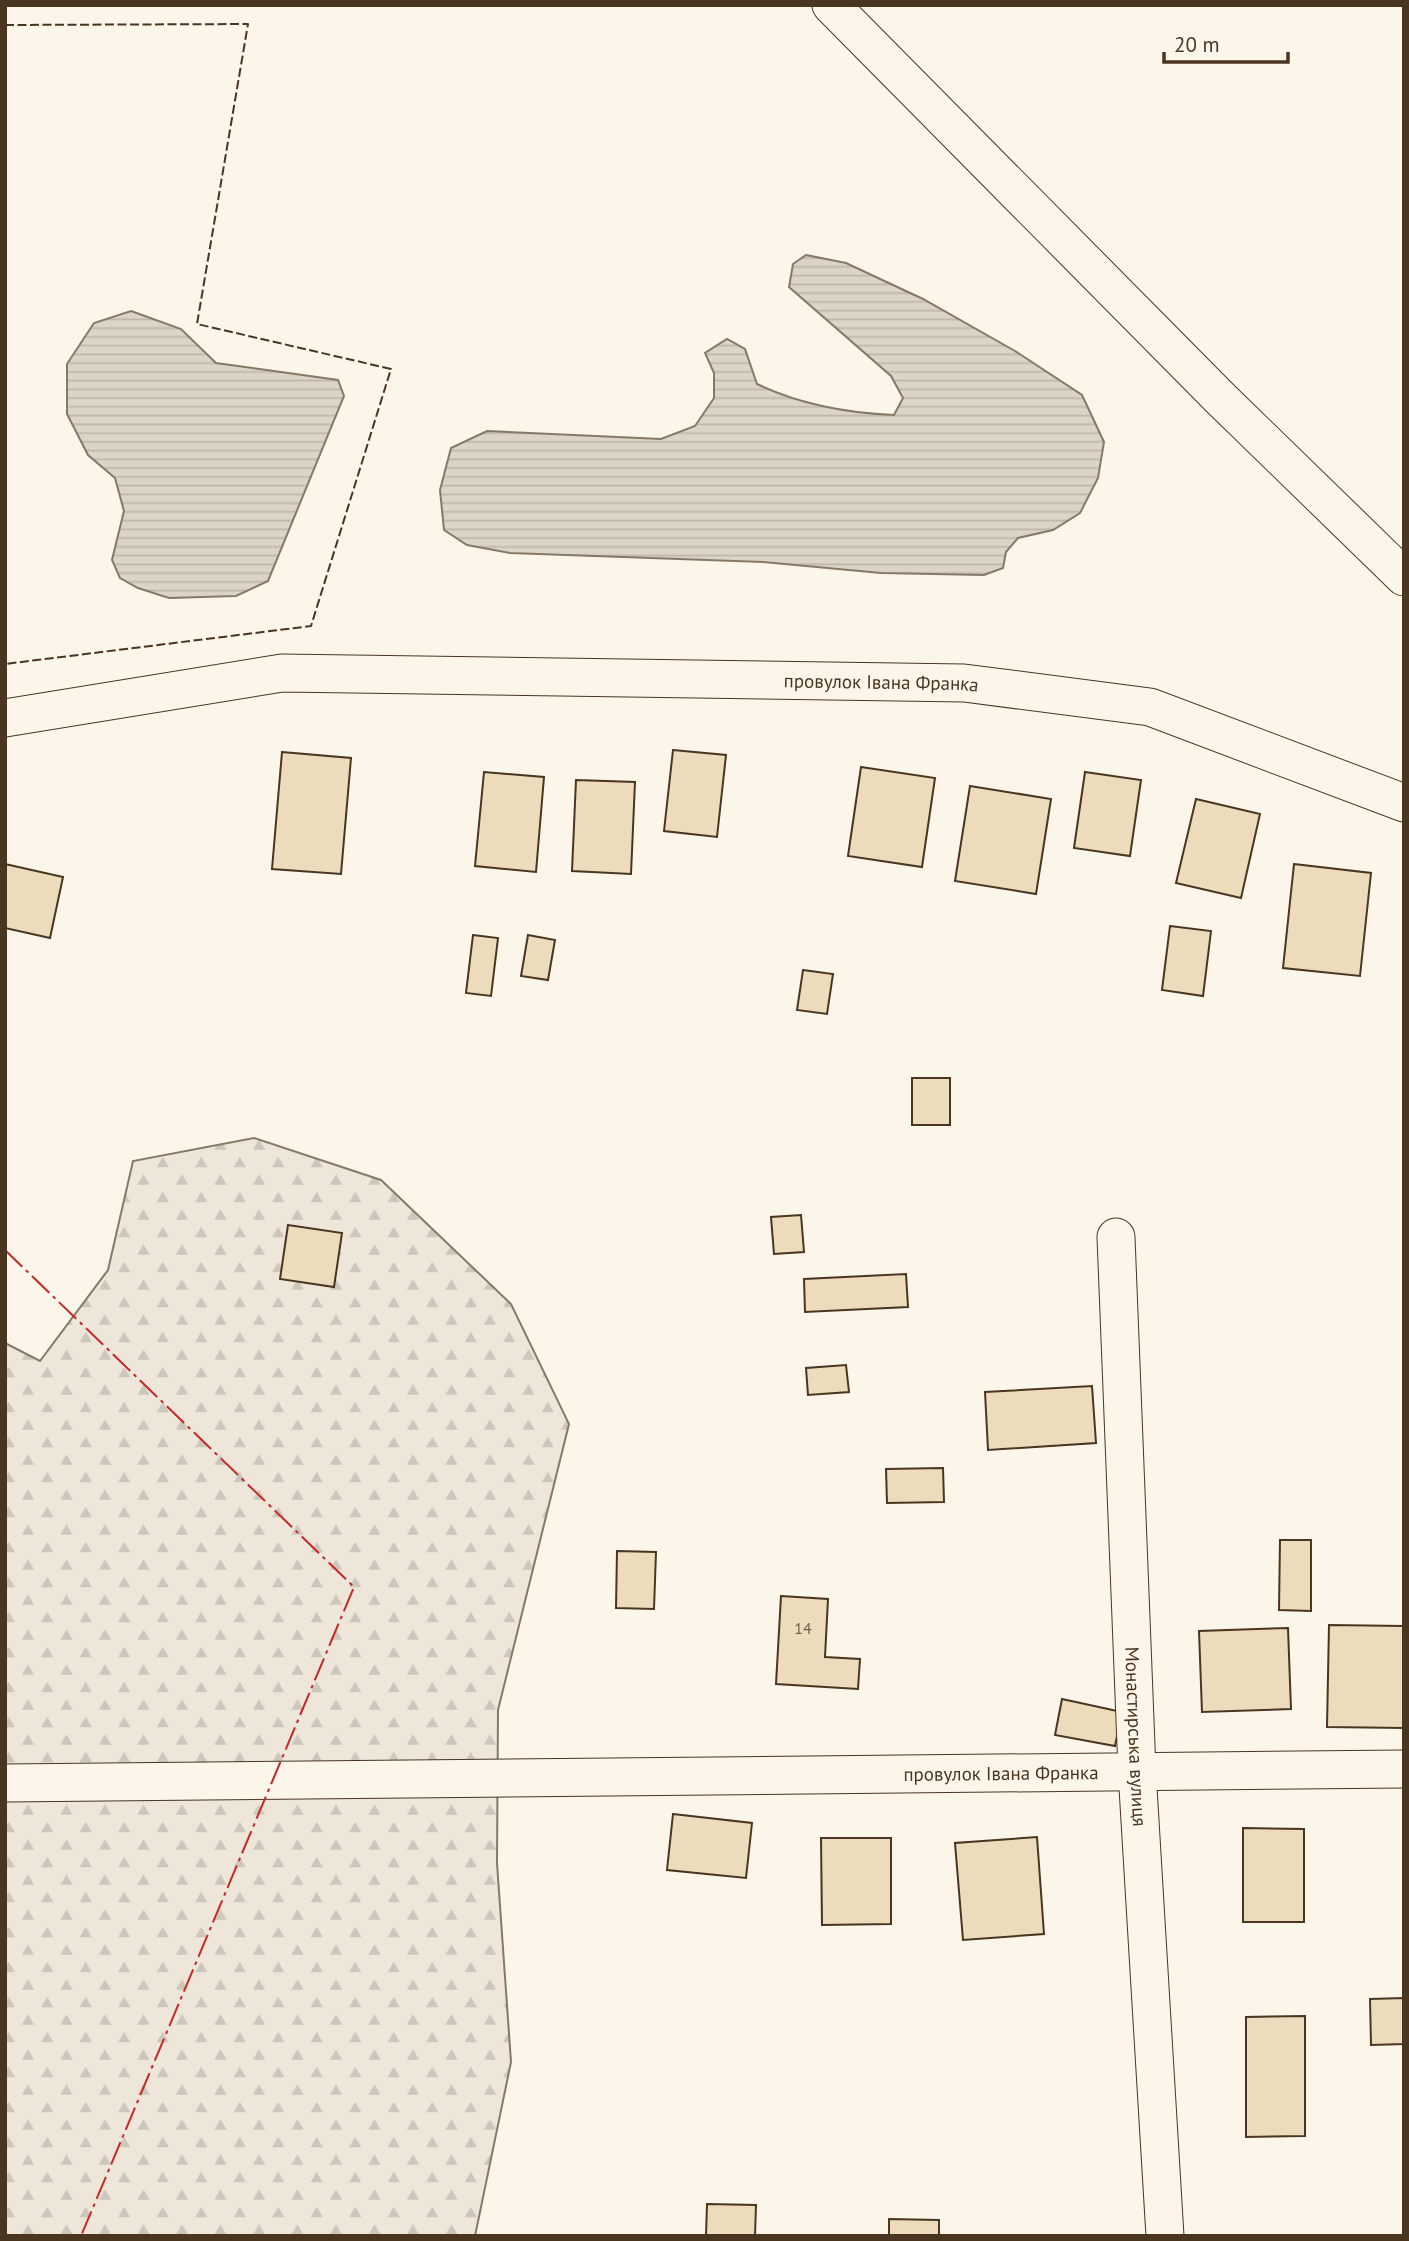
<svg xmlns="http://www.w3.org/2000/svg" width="1409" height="2241" viewBox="0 0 1409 2241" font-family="'PT Sans',sans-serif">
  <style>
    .forest { fill: url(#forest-firs); stroke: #887966; stroke-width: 2 }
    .water { fill: url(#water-rules); stroke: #887966; stroke-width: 2 }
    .building { fill: #ecdcbc; stroke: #4a3520; stroke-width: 2 }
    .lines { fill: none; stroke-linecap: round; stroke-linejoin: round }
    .street-casing { stroke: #4a3520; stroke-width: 39 }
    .street { stroke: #fbf6e9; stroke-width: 37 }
    .fence { stroke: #4a3520; stroke-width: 2; stroke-dasharray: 9 3.5; stroke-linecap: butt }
    .power { stroke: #c62828; stroke-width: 2; stroke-dasharray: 24 5 3.5 5; stroke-linecap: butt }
    .labels { text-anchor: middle; stroke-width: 5; stroke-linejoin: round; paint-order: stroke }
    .number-label { font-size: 16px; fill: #725f47 }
    .street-label { font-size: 19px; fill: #4a3520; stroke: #fbf6e9 }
  </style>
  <defs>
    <pattern id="forest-firs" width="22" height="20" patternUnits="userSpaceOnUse" patternTransform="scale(1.75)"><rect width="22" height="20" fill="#ede6d9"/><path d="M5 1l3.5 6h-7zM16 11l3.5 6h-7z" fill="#cdc6ba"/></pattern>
    <pattern id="water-rules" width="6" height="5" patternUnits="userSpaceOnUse" patternTransform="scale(1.75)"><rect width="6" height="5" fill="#dcd4c6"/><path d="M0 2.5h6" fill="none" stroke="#beb7aa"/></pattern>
  </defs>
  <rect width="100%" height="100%" fill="#fbf6e9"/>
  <polygon class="forest" points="254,1138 381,1180 511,1304 569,1424 498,1710 497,1863 511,2062 475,2236 5,2236 5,1343 40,1361 108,1270 133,1161"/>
  <g class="water">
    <path d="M806,255L846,263L923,299L1015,351L1082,395L1104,442L1098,478L1080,513L1053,530L1018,538L1006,552L1003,568L984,575L881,573L763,562L510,553L467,545L444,530L440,490L451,448L487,431L661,439L695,426L714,398V373L705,353L727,339L745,349L757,384C799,404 848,413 894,415L903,398L891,376L789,287L793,264Z"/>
    <polygon points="131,311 181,329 216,363 338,380 344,396 268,581 236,596 169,598 138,588 120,578 112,560 124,511 115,478 88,455 67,414 67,364 94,323"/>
  </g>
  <g class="building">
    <polygon points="673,750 726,755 717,837 664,831"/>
    <polygon points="282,752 351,758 341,874 272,869"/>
    <polygon points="861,767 935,778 922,867 848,856"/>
    <polygon points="484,772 544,777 536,872 475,866"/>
    <polygon points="1085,772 1141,780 1130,856 1074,848"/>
    <polygon points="576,780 635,782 631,874 572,871"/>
    <polygon points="970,786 1051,799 1036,894 955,881"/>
    <polygon points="1196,799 1260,814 1241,898 1176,883"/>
    <polygon points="5,864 63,877 50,938 5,928"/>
    <polygon points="1294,864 1371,873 1360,976 1283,968"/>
    <polygon points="1170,926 1211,931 1203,996 1162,990"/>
    <polygon points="473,935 498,938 491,996 466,993"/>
    <polygon points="528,935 555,940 548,980 521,976"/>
    <polygon points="803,970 833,974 827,1014 797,1010"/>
    <rect x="912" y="1078" width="38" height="47"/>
    <polygon points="801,1215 804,1252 774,1254 771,1217"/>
    <polygon points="288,1225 342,1233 334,1287 280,1279"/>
    <polygon points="906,1274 908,1307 805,1312 804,1279"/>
    <polygon points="846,1365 849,1392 808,1395 806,1368"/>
    <polygon points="1092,1386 1096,1443 988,1450 985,1392"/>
    <polygon points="943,1468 944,1502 887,1503 886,1469"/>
    <polygon points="1280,1540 1311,1540 1311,1611 1279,1610"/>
    <polygon points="617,1551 656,1552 654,1609 616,1608"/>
    <polygon points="781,1596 828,1599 825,1657 860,1659 858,1689 776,1684"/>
    <polygon points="1329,1625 1404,1626 1404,1728 1327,1727"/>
    <polygon points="1288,1628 1291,1709 1202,1712 1199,1631"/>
    <polygon points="1062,1699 1122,1712 1115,1746 1055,1735"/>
    <polygon points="673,1814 752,1823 746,1878 667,1870"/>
    <polygon points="1243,1828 1304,1829 1304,1922 1243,1922"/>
    <polygon points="1037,1837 1044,1934 963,1940 955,1843"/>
    <polygon points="821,1838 891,1838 891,1924 822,1925"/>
    <polygon points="1404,1998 1404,2044 1371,2045 1370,1999"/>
    <polygon points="1305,2016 1305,2136 1246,2137 1246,2017"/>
    <polygon points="707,2204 756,2205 755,2236 706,2236"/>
    <polygon points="889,2219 939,2220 939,2236 889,2236"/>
  </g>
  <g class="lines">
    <g class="street-casing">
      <g id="street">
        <polyline points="831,5 1220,398 1404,577"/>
        <path id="s1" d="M5,718L282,673L964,683L1150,707L1404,803"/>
        <path id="s2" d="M1116,1237L1137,1771L1165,2236"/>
        <path id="s3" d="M5,1783L1404,1769"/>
      </g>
    </g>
    <use href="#street" class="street"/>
    <polyline class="fence" points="5,25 248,24 197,324 391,369 311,626 5,664"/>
    <polyline class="power" points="5,1250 354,1587 81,2236"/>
  </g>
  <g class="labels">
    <g class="number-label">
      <text x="803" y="1634">14</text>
    </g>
    <g class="street-label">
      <text dy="7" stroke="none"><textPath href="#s1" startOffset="880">провулок Івана Франка</textPath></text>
      <text dy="7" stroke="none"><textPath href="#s2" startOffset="500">Монастирська вулиця</textPath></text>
      <text dy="7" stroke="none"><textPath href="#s3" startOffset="996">провулок Івана Франка</textPath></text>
    </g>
  </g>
  <rect width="1409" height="2241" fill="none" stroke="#4a3520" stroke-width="14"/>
  <path d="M1164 52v10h124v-10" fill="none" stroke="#4a3520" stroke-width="3.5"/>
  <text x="1174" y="52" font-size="21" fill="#4a3520" stroke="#fbf6e9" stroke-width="5" paint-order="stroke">20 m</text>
</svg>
